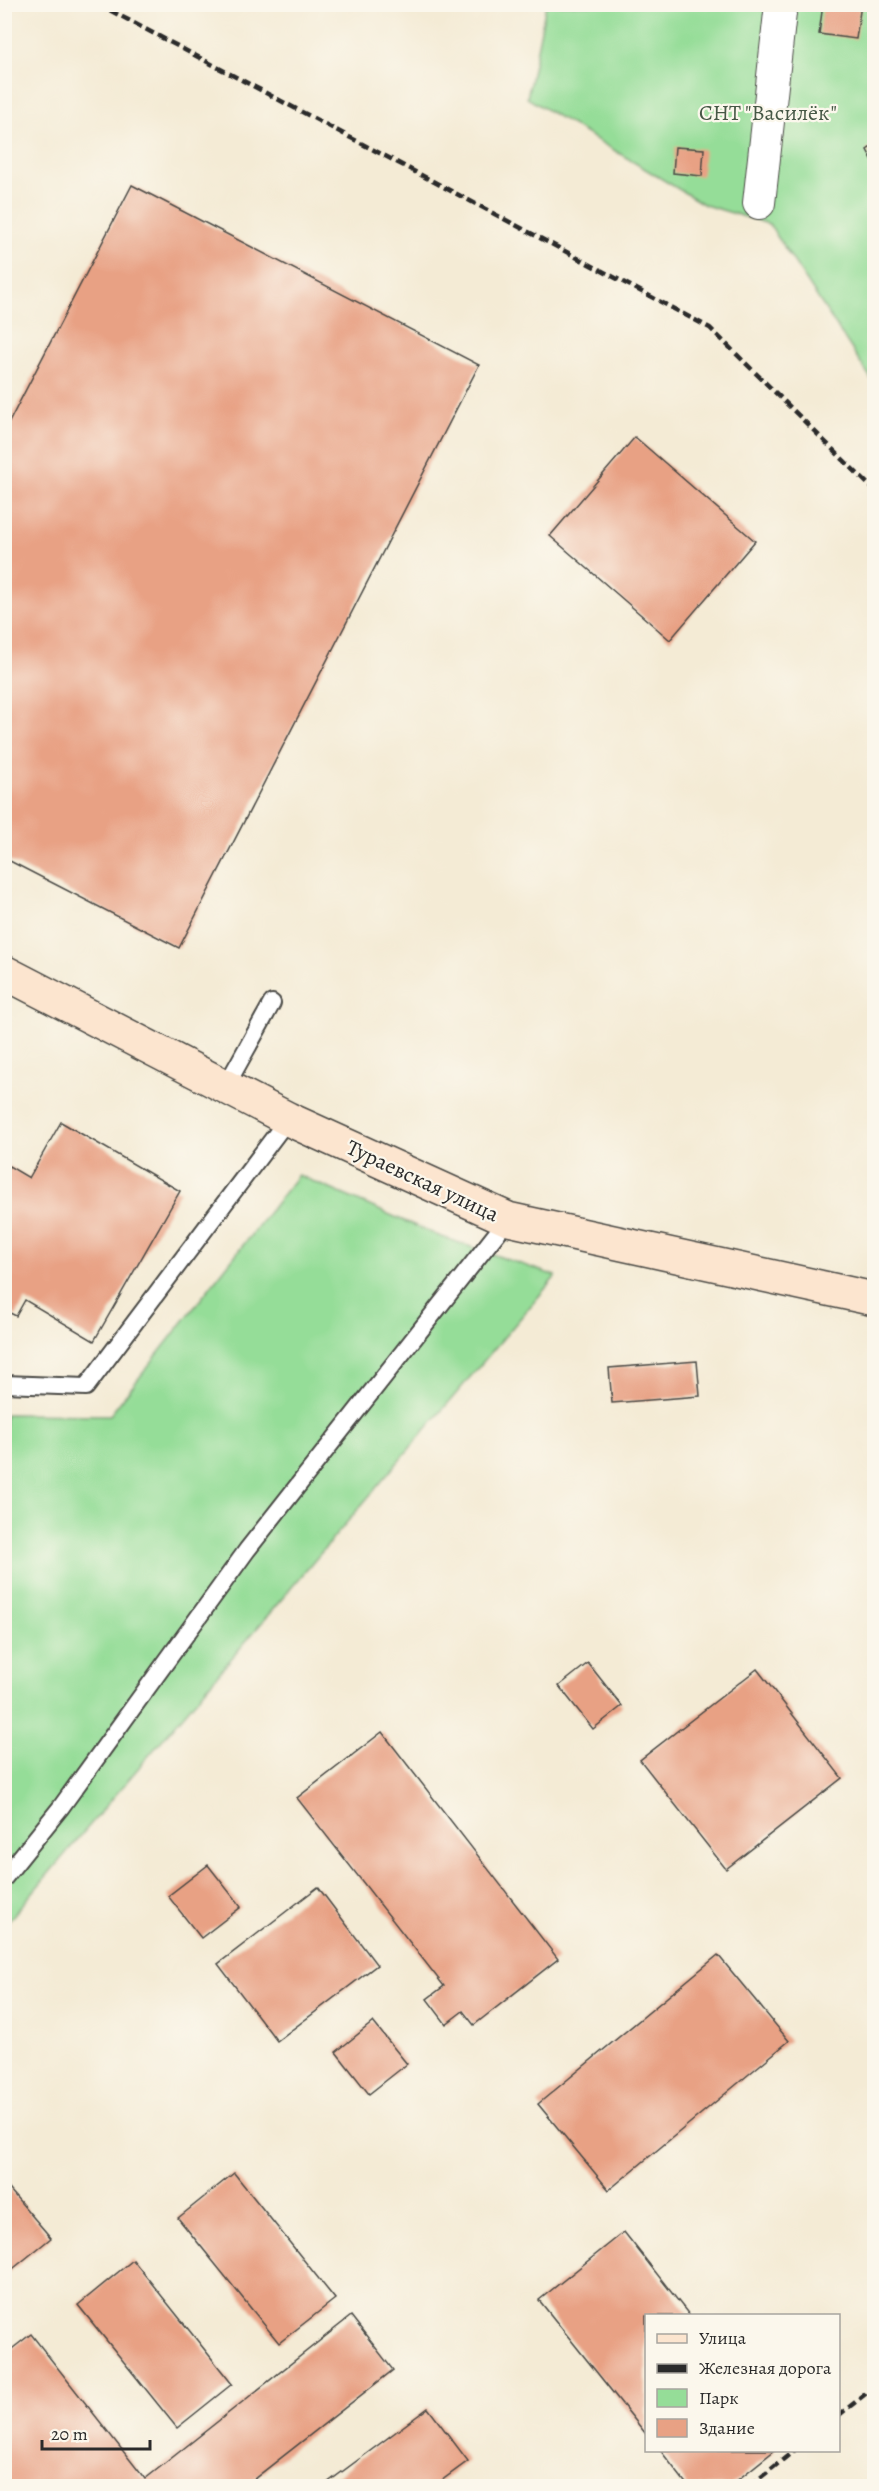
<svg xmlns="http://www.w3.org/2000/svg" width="879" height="2491" viewBox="0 0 879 2491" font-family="Alegreya,serif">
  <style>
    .green { fill: #95dd98; stroke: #608462; stroke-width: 1.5 }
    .building { fill: #e8a184 }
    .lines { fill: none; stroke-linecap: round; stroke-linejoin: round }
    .service-casing { stroke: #494844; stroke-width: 20 }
    .minor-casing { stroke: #494844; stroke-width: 34 }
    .secondary-casing { stroke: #494844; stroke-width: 36 }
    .service { stroke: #fff; stroke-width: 16 }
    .minor { stroke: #fff; stroke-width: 32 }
    .secondary { stroke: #fce5cf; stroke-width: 33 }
    .rail { stroke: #2b2b2b; stroke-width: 4.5; stroke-dasharray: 9 4.5; stroke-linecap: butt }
    .labels { text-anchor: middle; stroke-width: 4.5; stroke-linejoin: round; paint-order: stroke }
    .park-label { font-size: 22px; fill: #465846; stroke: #fbf7ec }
    .street-label { font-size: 22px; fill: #2b2b2b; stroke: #fbf7ec }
  </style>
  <rect width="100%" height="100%" fill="#fbf7ec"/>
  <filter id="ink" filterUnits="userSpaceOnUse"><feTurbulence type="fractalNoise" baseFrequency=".0167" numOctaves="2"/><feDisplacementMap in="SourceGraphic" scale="12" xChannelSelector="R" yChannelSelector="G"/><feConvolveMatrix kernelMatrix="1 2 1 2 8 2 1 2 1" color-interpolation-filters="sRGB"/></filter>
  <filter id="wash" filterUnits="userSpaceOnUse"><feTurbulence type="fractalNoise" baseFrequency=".008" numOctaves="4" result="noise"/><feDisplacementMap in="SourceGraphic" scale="24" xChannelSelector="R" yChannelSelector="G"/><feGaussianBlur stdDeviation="1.35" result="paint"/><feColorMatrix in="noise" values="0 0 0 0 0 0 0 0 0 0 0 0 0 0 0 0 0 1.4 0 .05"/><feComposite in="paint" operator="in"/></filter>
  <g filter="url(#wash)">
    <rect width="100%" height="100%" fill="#f4ebd5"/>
    <g class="green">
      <polygon points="546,5 874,5 874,383 769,224 705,205 527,98"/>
      <polygon points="298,1175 439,1236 556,1276 5,1925 5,1414 110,1415"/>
    </g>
    <g id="blocks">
      <g class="building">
        <polygon points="823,4 861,4 856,39 819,34"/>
        <polygon points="874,145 874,163 867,150"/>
        <polygon points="675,147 704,149 702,176 673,173"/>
        <polygon points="132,185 479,365 179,948 4,858 4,432"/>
        <polygon points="635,437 755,541 670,640 550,536"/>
        <polygon points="61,1122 180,1191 94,1341 25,1300 16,1316 4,1310 4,1174 9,1166 29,1178"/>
        <polygon points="697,1361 700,1396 612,1403 609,1368"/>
        <polygon points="588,1663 622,1706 593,1729 559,1686"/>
        <polygon points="757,1669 842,1778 726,1869 640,1760"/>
        <polygon points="382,1732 558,1959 474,2025 463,2011 446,2024 427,1999 444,1986 297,1798"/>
        <polygon points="208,1865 241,1907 201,1938 168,1896"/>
        <polygon points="318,1887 377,1965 277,2041 218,1964"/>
        <polygon points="718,1955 789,2041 609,2190 538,2104"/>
        <polygon points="373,2022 407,2064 369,2094 336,2052"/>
        <polygon points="234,2173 335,2299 279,2343 178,2218"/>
        <polygon points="4,2183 51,2238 4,2276"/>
        <polygon points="624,2232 690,2316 646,2316 646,2434 539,2300"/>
        <polygon points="133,2260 232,2384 177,2428 78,2305"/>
        <polygon points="351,2316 393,2370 245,2486 4,2486 4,2355 31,2334 145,2479"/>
        <polygon points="428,2408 468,2461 434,2486 323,2486"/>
        <polygon points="660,2450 775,2450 730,2486 688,2486"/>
      </g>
    </g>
  </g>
  <g filter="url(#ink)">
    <use href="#blocks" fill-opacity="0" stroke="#494844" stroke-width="1.5"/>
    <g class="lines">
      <g class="service-casing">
        <g id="service">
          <polyline points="226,1086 272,1003"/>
          <polyline points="4,1384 86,1387 288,1119"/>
          <polyline points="4,1878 61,1807 247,1550 508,1219"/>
        </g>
      </g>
      <g class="minor-casing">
        <polyline id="minor" points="759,203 781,4"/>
      </g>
      <g class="secondary-casing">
        <polyline id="secondary" points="4,972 288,1119 508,1219 874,1299"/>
      </g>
      <use href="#service" class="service"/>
      <use href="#minor" class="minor"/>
      <use href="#secondary" class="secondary"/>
      <g class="rail">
        <polyline points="98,4 710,328 874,490"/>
        <polyline points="838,2416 874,2387"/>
        <polyline points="750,2486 795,2450"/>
      </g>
    </g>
  </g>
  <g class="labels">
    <g class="park-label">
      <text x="768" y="120">СНТ "Василёк"</text>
    </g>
    <g class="street-label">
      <text transform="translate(423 1180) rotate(25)" y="8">Тураевская улица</text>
    </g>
  </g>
  <rect width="879" height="2491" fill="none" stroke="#fbf7ec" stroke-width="24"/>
  <rect x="645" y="2314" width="195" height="138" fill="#fbf7ec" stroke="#a8a59f" stroke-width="1.5"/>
  <rect x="657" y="2334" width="30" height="9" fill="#fce5cf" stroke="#a8a59f" stroke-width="1.5"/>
  <text x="699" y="2344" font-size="18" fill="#2b2b2b">Улица</text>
  <rect x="657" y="2364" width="30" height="9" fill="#2b2b2b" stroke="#a8a59f" stroke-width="1.5"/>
  <text x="699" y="2374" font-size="18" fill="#2b2b2b">Железная дорога</text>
  <rect x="657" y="2389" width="30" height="18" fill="#95dd98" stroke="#a8a59f" stroke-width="1.5"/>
  <text x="699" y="2404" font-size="18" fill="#2b2b2b">Парк</text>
  <rect x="657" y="2419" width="30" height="18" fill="#e8a184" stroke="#a8a59f" stroke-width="1.5"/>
  <text x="699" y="2434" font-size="18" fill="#2b2b2b">Здание</text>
  <path d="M42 2440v9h108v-9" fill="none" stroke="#2b2b2b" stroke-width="3"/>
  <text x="51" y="2440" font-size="18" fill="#2b2b2b" stroke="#fbf7ec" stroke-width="4.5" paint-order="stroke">20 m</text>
</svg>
